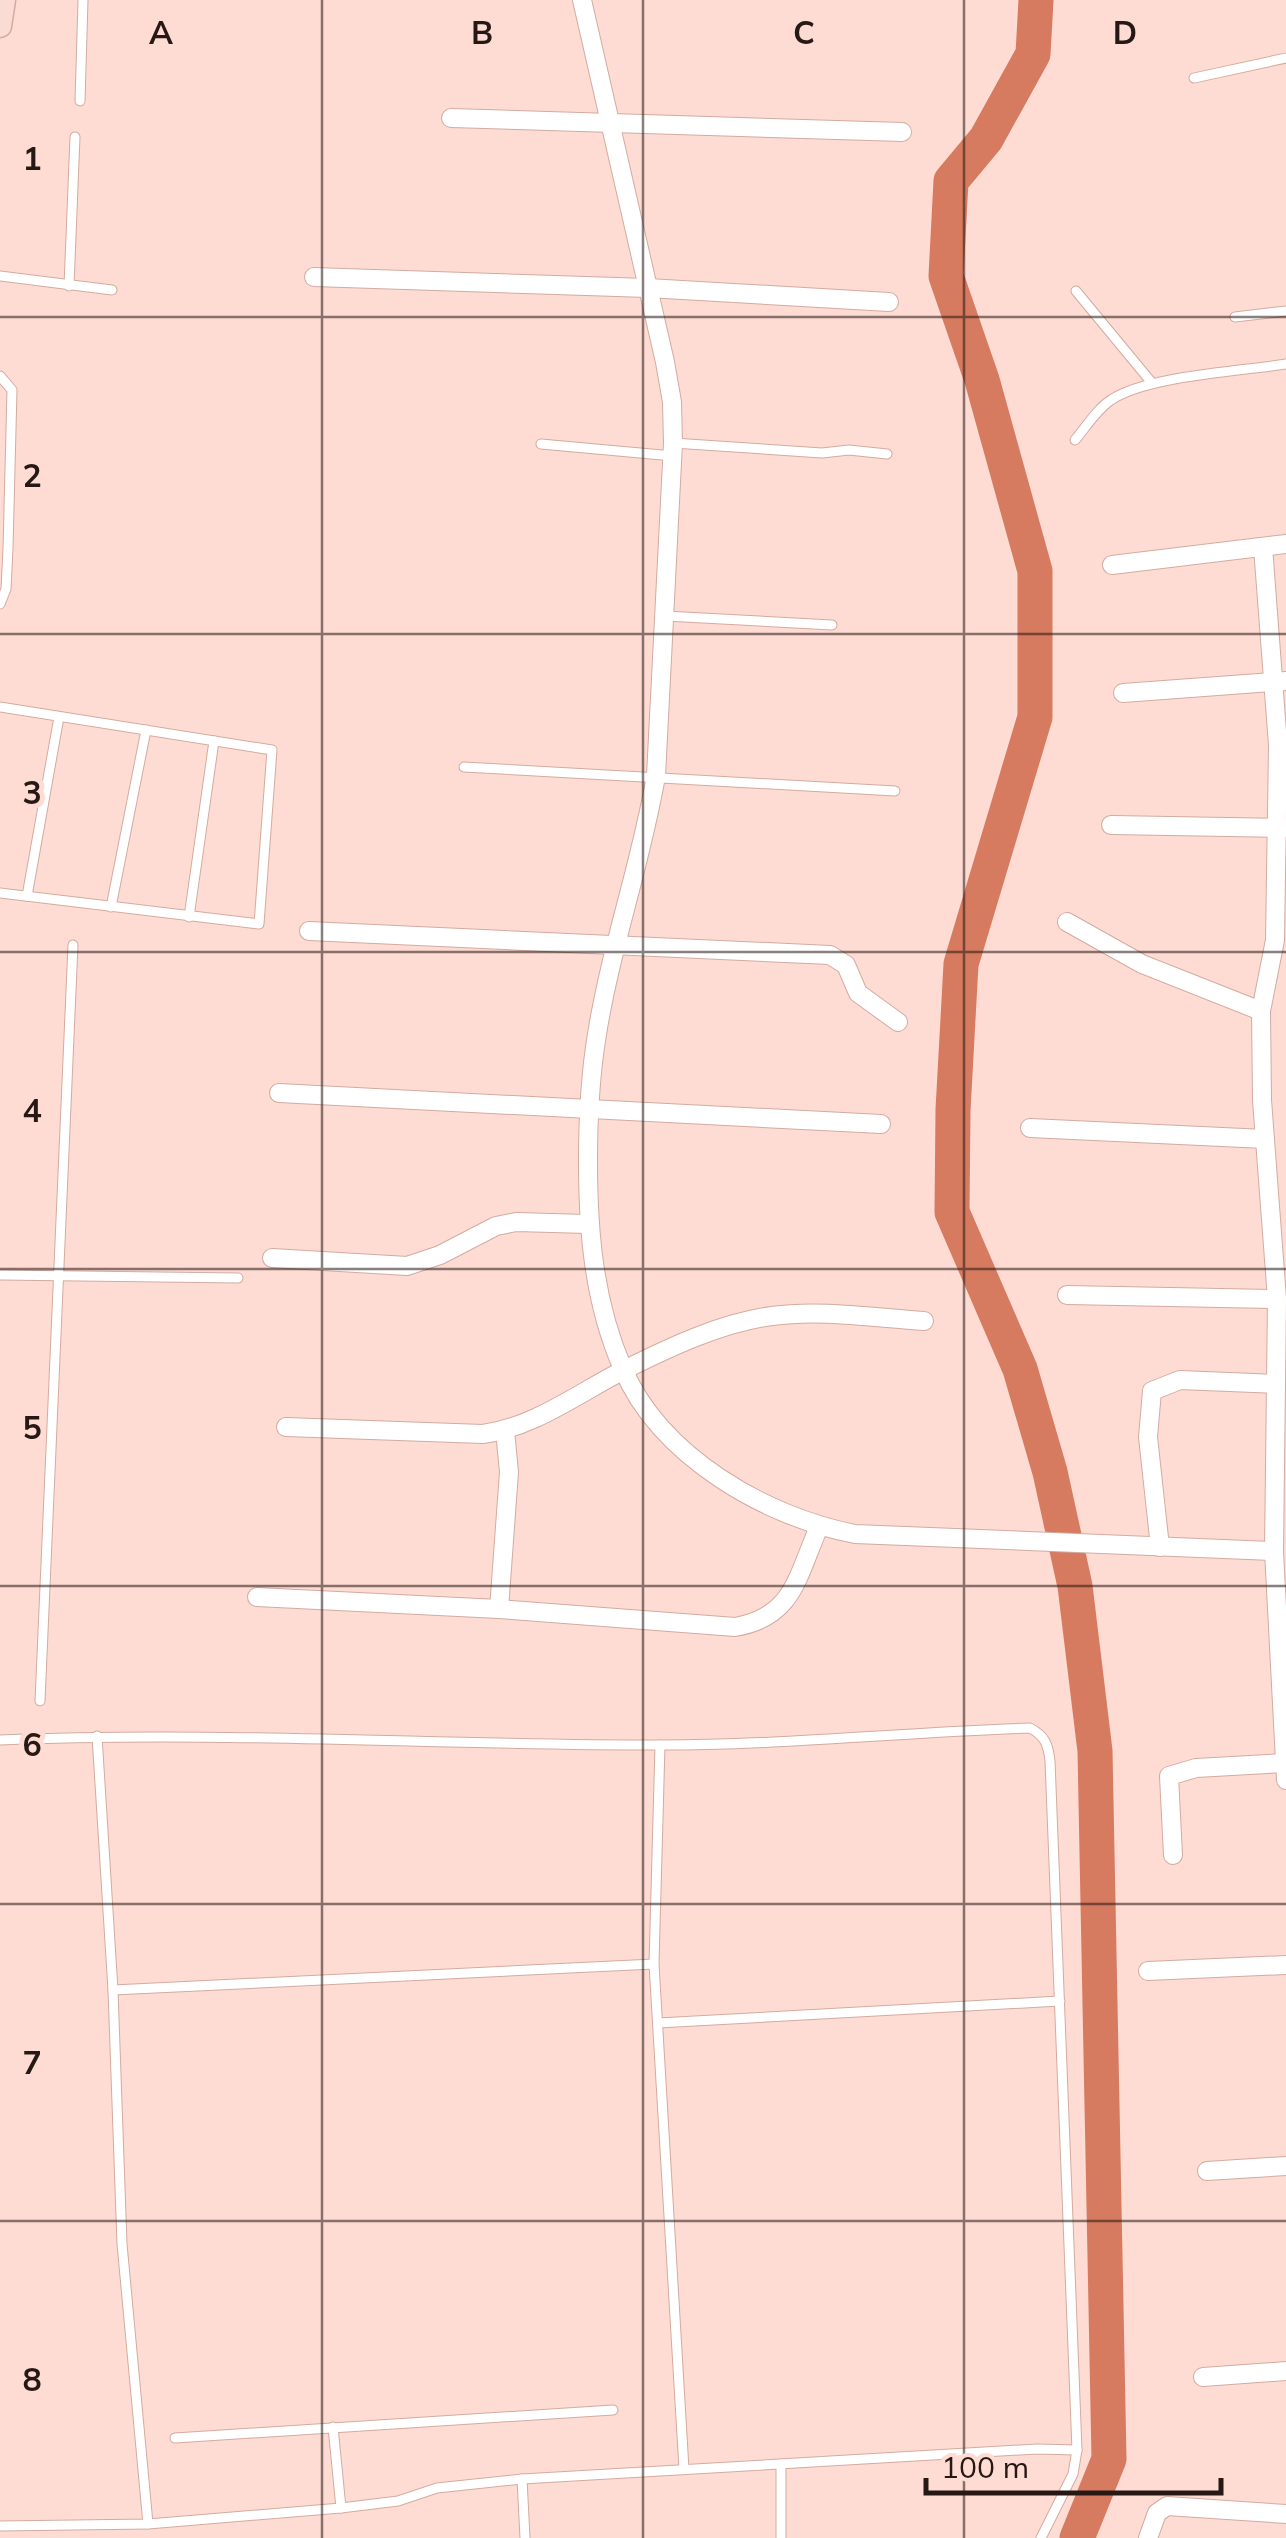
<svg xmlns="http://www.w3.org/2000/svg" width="1286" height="2538" viewBox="0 0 1286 2538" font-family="Mulish,sans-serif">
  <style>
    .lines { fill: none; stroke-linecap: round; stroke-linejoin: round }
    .river { stroke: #d67a60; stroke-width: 35 }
    .lane-casing { stroke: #d3aba0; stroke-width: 11 }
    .street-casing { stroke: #d3aba0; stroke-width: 20 }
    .secondary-casing { stroke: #d3aba0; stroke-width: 25 }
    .lane { stroke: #fff; stroke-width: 9 }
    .street { stroke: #fff; stroke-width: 18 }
    .secondary { stroke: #fadcd4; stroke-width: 22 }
    .grid { fill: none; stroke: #261814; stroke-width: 2.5; stroke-opacity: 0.55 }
    .grid-label { font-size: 32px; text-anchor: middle; font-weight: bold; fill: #261814; stroke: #fedcd3; stroke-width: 10; stroke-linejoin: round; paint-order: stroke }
  </style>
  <rect width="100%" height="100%" fill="#fedcd3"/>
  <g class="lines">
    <polyline class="river" points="1036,0 1033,54 986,139 951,181 946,276 982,380 1035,571 1035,717 961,964 953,1110 952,1212 1020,1369 1050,1472 1075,1586 1095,1751 1109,2459 1077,2538"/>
    <g class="lane-casing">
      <g id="lane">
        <polyline points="1194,78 1286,58"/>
        <polyline points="80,101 83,0"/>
        <polyline points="0,276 112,290"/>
        <polyline points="69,286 75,137"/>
        <polyline points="1076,291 1152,383"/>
        <polyline points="1235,317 1286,311"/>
        <polyline points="0,376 12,390 8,548 6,589 0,604"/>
        <path d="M1075,440C1086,427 1097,409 1111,400C1146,376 1242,371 1286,364"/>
        <polyline points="673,443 822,453 849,450 887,454"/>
        <polyline points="541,444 673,456"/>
        <polyline points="665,616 832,625"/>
        <polyline points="0,707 272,750 259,924 0,893"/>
        <polyline points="464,767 895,791"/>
        <polyline points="27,896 59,717"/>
        <polyline points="111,907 146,730"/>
        <polyline points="189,917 214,741"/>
        <polyline points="0,1275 238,1278"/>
        <polyline points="40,1701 73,945"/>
        <polyline points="97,1736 113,1990 122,2244 148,2524"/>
        <path d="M0,1740C218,1731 440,1745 659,1745C783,1745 906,1732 1030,1728C1045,1736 1048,1744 1050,1761L1077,2450L1037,2449L522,2479"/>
        <polyline points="660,1745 654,1964 684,2469"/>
        <polyline points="113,1990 654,1964"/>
        <polyline points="658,2023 1060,2001"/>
        <polyline points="333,2427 341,2508"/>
        <polyline points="175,2438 613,2410"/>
        <polyline points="781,2464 781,2538"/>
        <polyline points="0,2526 148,2524 341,2508 398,2501 437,2488 522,2479 525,2538"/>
        <polyline points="1041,2538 1073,2474 1077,2450"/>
      </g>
    </g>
    <g class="street-casing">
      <g id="street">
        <path d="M582,0L665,362L672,402L673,443L656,776C641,863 611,947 597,1034C590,1076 588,1119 588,1162C588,1233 594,1303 623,1369C661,1457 766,1517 855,1534L1274,1551"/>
        <polyline points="451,118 902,132"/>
        <polyline points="314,277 648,288 889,302"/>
        <polyline points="1263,547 1278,745 1275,940 1261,1011 1262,1100 1277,1299 1274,1551 1286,1780"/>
        <polyline points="1112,565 1286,544"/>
        <polyline points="1123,693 1286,681"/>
        <polyline points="1111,825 1286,828"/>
        <polyline points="1067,922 1142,964 1261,1011"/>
        <polyline points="309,931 830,955 846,965 858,993 898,1022"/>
        <polyline points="279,1093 881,1124"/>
        <polyline points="1030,1128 1265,1139"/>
        <polyline points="272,1258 407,1266 440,1255 496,1226 516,1222 588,1224"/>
        <polyline points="1067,1295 1277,1299"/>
        <path d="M286,1427L483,1434C534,1427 577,1394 622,1371C668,1348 720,1323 772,1316C821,1309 875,1318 924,1321"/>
        <polyline points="1160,1547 1148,1437 1152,1391 1180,1380 1276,1384"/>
        <path d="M257,1597L499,1609L735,1627C794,1617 797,1576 819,1527"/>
        <polyline points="499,1609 509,1472 505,1431"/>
        <polyline points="1173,1855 1169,1776 1196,1768 1284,1763"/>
        <polyline points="1148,1971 1286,1965"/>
        <polyline points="1207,2171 1286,2166"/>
        <polyline points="1203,2377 1286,2371"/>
        <polyline points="1148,2538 1157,2513 1167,2506 1286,2514"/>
      </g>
    </g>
    <g class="secondary-casing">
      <polyline id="secondary" points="0,26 4,0"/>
    </g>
    <use href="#lane" class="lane"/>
    <use href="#street" class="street"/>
    <use href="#secondary" class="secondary"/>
  </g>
  <path class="grid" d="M322,0V2538M643,0V2538M964,0V2538M0,317H1286M0,634H1286M0,952H1286M0,1269H1286M0,1586H1286M0,1904H1286M0,2221H1286"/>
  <g class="grid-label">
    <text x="161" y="44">A</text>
    <text x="482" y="44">B</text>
    <text x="804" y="44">C</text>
    <text x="1125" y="44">D</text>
    <text x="32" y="170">1</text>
    <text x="32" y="487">2</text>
    <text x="32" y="804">3</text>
    <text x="32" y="1122">4</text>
    <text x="32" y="1439">5</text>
    <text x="32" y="1756">6</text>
    <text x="32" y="2074">7</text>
    <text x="32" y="2391">8</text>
  </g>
  <path d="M926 2478v15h295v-15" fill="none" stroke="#261814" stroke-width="5"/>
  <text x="941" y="2478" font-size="30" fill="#261814" stroke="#fedcd3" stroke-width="8" paint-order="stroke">100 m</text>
</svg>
